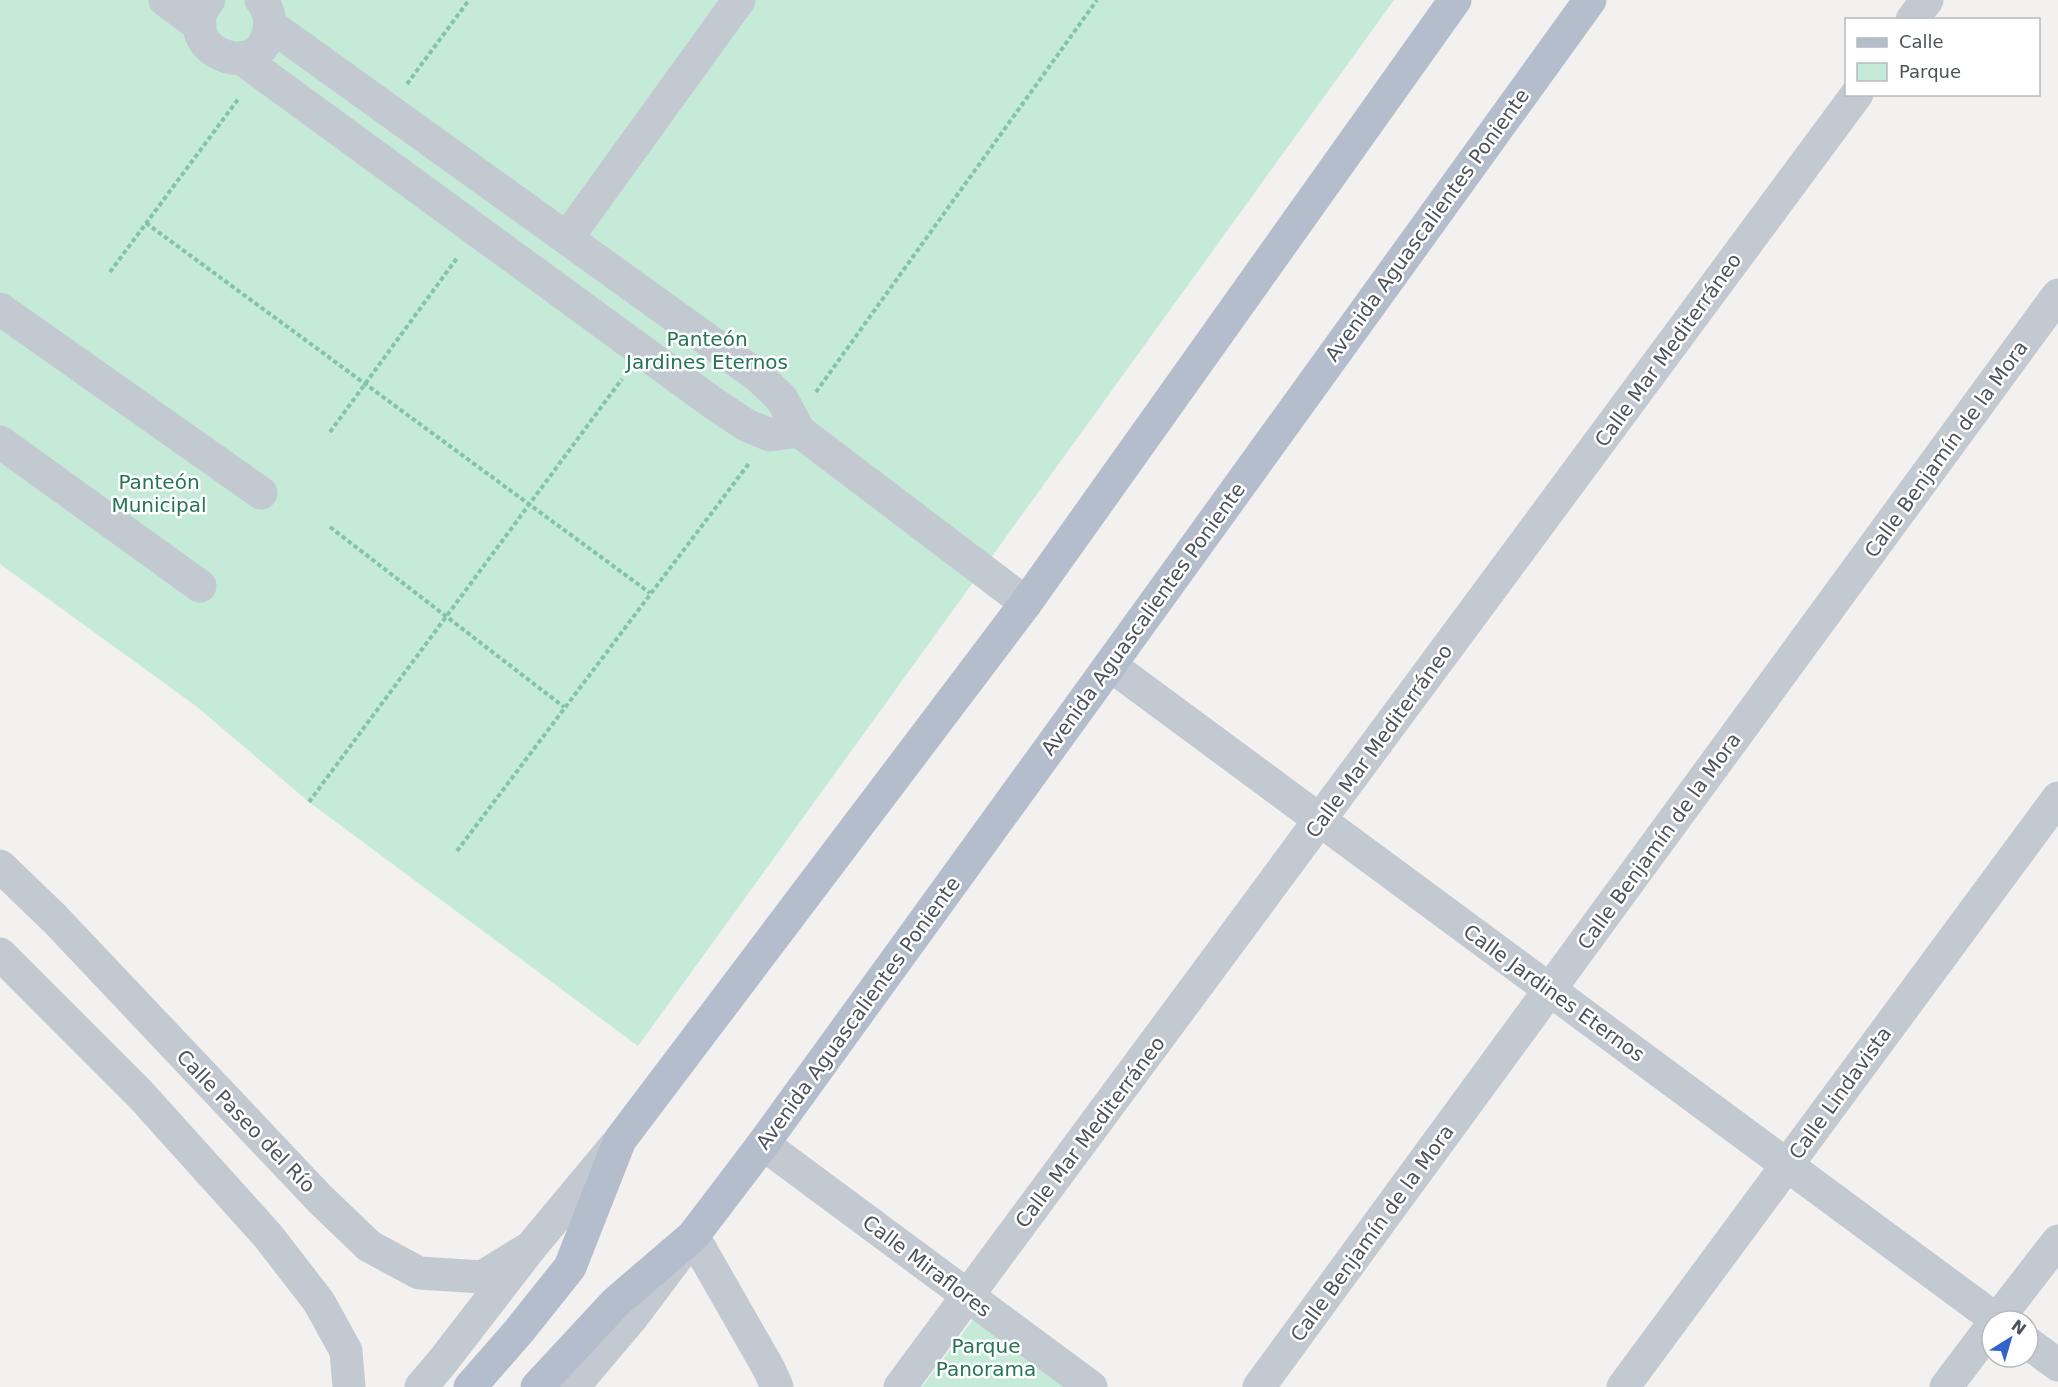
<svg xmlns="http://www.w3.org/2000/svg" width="2058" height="1387" viewBox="0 0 2058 1387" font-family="'DejaVu Sans',sans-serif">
<rect width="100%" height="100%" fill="#f2f1f0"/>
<g fill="#c5ead7">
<path d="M0 0H1394L638 1046 309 802 196 706 0 564Z"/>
<path d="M978 1313 1072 1387H922Z"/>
</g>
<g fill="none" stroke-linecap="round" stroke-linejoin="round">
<g stroke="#81c4aa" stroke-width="4" stroke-dasharray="4.5 3" stroke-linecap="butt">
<path d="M407 84 469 0"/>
<path d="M146 223 650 593"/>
<path d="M110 272 239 98"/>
<path d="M816 392 1097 0"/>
<path d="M330 432 457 258"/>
<path d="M330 527 564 707"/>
<path d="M309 802 622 379"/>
<path d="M457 851 750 462"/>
</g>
<g stroke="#c3c9d0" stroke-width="33">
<path d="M165 0 200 26"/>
<path d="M209 0C170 47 258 87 269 30 271 20 268 8 261 0"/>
<path d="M1912 20 1927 0"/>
<path d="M270 25 758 376 782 399 799 431 1026 603"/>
<path d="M241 58 713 403 746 425 770 435 799 431"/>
<path d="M567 238 739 0"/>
<path d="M0 309 261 493"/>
<path d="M0 442 200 586"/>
<path d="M1110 665 1998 1321"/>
<path d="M0 866 55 919 320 1199 369 1246 419 1273 482 1277 531 1247"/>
<path d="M0 954 140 1094 268 1236 319 1302 346 1351 349 1387"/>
<path d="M763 1144 1091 1387"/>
<path d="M1996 1321 2058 1241"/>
<path d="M2028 1343 2058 1365"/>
<path d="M421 1387 443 1361 531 1247 615 1146"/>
<path d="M573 1387 633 1316 693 1236 769 1369 777 1387"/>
<path d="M900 1387 1857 94"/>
<path d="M1259 1387 2058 295"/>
<path d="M1623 1387 2058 798"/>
<path d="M1946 1387 1992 1326"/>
</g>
<g stroke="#b4bdcb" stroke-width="33">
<path d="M470 1387 519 1331 570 1267 620 1140 1026 603 1455 0"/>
<path d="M537 1387 616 1302 693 1236 763 1144 1110 665 1590 0"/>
</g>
</g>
<g text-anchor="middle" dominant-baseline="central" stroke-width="5" stroke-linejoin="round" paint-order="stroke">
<g font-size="20" fill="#4b525b" stroke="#fff">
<text transform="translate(1427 225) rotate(-54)">Avenida Aguascalientes Poniente</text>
<text transform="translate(1668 350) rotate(-54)">Calle Mar Mediterráneo</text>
<text transform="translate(1946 449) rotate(-54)">Calle Benjamín de la Mora</text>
<text transform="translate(1143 619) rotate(-54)">Avenida Aguascalientes Poniente</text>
<text transform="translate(1379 741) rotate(-54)">Calle Mar Mediterráneo</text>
<text transform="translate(1659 841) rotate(-54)">Calle Benjamín de la Mora</text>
<text transform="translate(1554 993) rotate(36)">Calle Jardines Eternos</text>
<text transform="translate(858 1013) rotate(-54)">Avenida Aguascalientes Poniente</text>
<text transform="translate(1840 1093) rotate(-54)">Calle Lindavista</text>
<text transform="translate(246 1121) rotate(46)">Calle Paseo del Río</text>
<text transform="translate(1090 1132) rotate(-53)">Calle Mar Mediterráneo</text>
<text transform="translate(1372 1233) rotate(-54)">Calle Benjamín de la Mora</text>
<text transform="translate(927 1266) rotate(37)">Calle Miraflores</text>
</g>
<g font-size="20" fill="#247455" stroke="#fff">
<text x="707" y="339">Panteón<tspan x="707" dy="23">Jardines Eternos</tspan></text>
<text x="159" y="482">Panteón<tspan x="159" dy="23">Municipal</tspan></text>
<text x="986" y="1346">Parque<tspan x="986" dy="23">Panorama</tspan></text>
</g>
</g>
<rect x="1845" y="18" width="195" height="78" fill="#ffffff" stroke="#b7babd" stroke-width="1.5"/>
<rect x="1857" y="38" width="30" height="9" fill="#b4bdcb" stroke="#b7babd" stroke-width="1.5"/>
<text x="1899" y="48" font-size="18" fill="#4b525b">Calle</text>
<rect x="1857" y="63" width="30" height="18" fill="#c5ead7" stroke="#b7babd" stroke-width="1.5"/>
<text x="1899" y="78" font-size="18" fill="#4b525b">Parque</text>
<g transform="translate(2010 1339) rotate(37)"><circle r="28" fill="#ffffff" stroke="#b7babd" stroke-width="1.5"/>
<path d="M0-4.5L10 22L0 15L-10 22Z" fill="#3163cc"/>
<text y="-9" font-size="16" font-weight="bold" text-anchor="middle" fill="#4b525b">N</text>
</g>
</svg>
